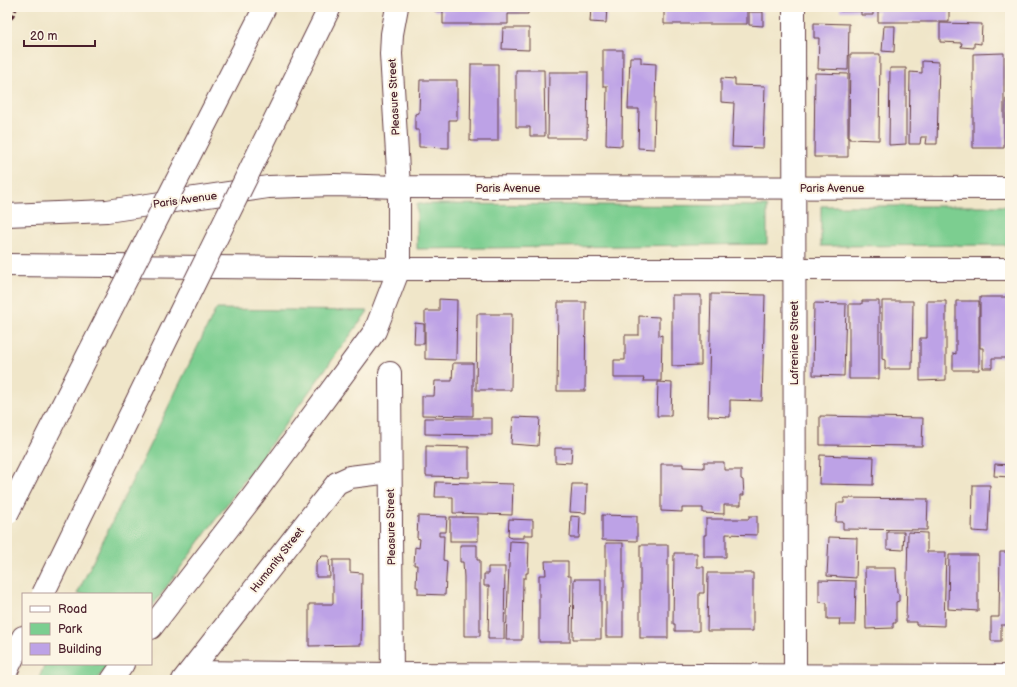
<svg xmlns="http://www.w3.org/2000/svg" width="1017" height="687" viewBox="0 0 1017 687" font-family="'Balsamiq Sans',sans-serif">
<rect width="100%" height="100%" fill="#fcf5e5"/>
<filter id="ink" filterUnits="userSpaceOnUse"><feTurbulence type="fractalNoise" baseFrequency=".025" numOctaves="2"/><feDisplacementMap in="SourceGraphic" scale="8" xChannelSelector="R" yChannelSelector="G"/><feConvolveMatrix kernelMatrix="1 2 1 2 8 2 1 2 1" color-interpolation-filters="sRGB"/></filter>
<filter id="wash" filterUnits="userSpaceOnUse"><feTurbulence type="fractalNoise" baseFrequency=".012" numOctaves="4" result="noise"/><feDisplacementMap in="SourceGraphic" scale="16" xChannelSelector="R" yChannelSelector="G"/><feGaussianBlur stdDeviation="0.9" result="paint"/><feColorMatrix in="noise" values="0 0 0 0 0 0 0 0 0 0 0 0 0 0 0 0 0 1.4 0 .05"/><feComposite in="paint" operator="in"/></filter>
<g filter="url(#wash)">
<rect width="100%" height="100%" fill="#f0e6c9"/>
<g fill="#7bce90" stroke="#62765e">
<path d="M417 204 767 206V244L417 249Z"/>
<path d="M821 206H1010V245L821 246Z"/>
<path d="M216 309 368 311 151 608V594H77Z"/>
<path d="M45 664H109L97 680H38Z"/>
</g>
<g id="blocks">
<g fill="#bda2e6">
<path d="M434 7H528V14H508V24H443V11H434Z"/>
<path d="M591 7H607L606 23 590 22Z"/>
<path d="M664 7H753V10H747V24H664Z"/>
<path d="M840 7H949V22H878V11H873V15H861V11H840Z"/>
<path d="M749 12H763V26L749 25Z"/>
<path d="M814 23 849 24 848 70 818 69 819 38H814Z"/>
<path d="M940 23 982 24 981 44 974 43V48L961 47 962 43 940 42Z"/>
<path d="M884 26H895L894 52 882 51Z"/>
<path d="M503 28H529V50L502 49Z"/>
<path d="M603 50H623L622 146 606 145 607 86H603Z"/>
<path d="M1004 53V148H973V54Z"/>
<path d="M850 54H880L879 140 849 139Z"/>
<path d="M630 57H641V63L656 64 654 149 638 148 639 109H628Z"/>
<path d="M922 61 939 62 937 144H926L927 137H921L920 144H909L910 72 922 73Z"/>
<path d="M471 64H498V141H470Z"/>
<path d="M890 68H906V144L889 145Z"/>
<path d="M516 70H544L545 136H530V127H516Z"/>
<path d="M549 72H588L587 138H548Z"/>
<path d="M815 73 848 74V157H814Z"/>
<path d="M721 78 735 79V85L765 86 763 148 732 147 734 103 721 102Z"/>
<path d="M420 80H457V120H449V148L419 147V130H415V114L419 113Z"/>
<path d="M1008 88H1010V146H1006V99L1008 98Z"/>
<path d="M711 294 765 295 762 401 730 400V417L708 416Z"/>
<path d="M672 295H701V365L672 366Z"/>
<path d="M980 297H1010V358H992V368H983V348H980Z"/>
<path d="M439 299 457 300 456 360 425 359V311H439Z"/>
<path d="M862 301H879V379H849V304H862Z"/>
<path d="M882 301H913L912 369H885V360L882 359Z"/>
<path d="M927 301H946V380L920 381V338H927Z"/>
<path d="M956 301H979V370H953V353L956 354Z"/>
<path d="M558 302H586L585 391H557Z"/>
<path d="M814 303 846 304 844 376 813 375Z"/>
<path d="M477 314H512L511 390H476Z"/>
<path d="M639 316 659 317V336L662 335 661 381H643L644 378H614V360H625V335H639Z"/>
<path d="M415 323 424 324V344H414Z"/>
<path d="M453 363H473V416L422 415V396H434L435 381H452Z"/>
<path d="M658 382 672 383 671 416H657Z"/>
<path d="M820 416 923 418 922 446 820 445Z"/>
<path d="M513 417 540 418 538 446 511 444Z"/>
<path d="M425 418H492V435L425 434Z"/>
<path d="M426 446 469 447V477L426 476Z"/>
<path d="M555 448H572L571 463 555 462Z"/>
<path d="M820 455 874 457 873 485 819 484Z"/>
<path d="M704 462H724V470H741V479L743 480 744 495H741V505H724V514L703 513V508H682V512L661 511V464H683V467L704 468Z"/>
<path d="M995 464 1010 465V477L994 476Z"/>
<path d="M436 482 513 484 512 515 453 513V497H435Z"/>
<path d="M572 484H587L586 513 570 512Z"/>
<path d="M973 485H990L988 532 972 531Z"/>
<path d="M844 498 928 499 927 530 843 529V522H836L837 503H844Z"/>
<path d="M602 515 637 516V541L602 540Z"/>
<path d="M418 516 447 517 446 532H439V536H444L443 560 447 561 445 595 418 594V587H416L417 565H414L415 547 419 548 420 539 417 538Z"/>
<path d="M571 516 580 517 579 538H570Z"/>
<path d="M749 516H757V535L726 534V557H704V535H706V519H749Z"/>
<rect x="450" y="517" width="28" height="24"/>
<path d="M509 519 533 520V535H524V538H511L508 536Z"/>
<path d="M887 532H904L903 550 887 549Z"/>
<path d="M908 532 927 533V552H946L944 626 916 625V622H906Z"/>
<path d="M829 537 857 538 856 578 827 576Z"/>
<path d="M510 541 529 542 528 573H526V578H523L522 640H506Z"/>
<rect x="606" y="543" width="17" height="94"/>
<path d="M460 545H477V560H480V636H464V577L463 562H460Z"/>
<rect x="640" y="545" width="28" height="93"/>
<path d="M1000 552H1010V625H1001V641H991V617H999Z"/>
<path d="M674 553H697V567H704V593H699V631H675V624H673Z"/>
<path d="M949 555H978V611L948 609Z"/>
<path d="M322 556H329L330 577H316V562Z"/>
<path d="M333 560H350V572L362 573 361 645 309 646V604H333Z"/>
<path d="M545 561H568V576H571L570 642H539V575H546Z"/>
<path d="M488 567H505L504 639H488L489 586H484V574H488Z"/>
<path d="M865 568H896L897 593 899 594V601L896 602V623H893V628L866 629Z"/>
<path d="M708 573H753V631H707Z"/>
<path d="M574 579H601V639H573Z"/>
<path d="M819 580 856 581 855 625H839L840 619H827V603L819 602Z"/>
</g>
</g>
</g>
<g filter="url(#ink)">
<use href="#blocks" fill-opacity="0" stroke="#633d43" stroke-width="1"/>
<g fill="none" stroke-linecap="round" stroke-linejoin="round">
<defs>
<g id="minor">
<path d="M397 7 392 34 391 54 399 187"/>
<path d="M794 7 795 680"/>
<path d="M7 215 107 211 268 187 334 185 399 187 1010 188"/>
<path d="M7 265 399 269H1010"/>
<path d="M390 373 392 680"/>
<path d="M190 672 392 674 1010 676"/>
<path d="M183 680 337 483 350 477 390 472"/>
</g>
<g id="highway">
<path d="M151 628 250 500 375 331 399 269V187"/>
<path d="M7 670 23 637"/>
<path d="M112 680 123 664"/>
</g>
</defs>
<use href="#minor" stroke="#633d43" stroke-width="24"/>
<use href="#highway" stroke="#633d43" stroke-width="24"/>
<use href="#minor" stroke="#fff" stroke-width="22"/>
<use href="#highway" stroke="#fff" stroke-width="22"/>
<path stroke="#4a1f2b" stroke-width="3" stroke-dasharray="6 3" stroke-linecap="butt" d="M7 27 17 7"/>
<defs>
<g id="highway-bridge">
<path d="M7 514 265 7"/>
<path d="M43 594 165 343 330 7"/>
</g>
</defs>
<use href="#highway-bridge" stroke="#633d43" stroke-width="24" stroke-linecap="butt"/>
<use href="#highway-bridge" stroke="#fff" stroke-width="22"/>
</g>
</g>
<g text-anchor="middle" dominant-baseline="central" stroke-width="4" stroke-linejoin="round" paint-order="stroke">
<g font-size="11" fill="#4a1f2b" stroke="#fcf5e5">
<text transform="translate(394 97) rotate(-93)">Pleasure Street</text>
<text x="508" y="188">Paris Avenue</text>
<text x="832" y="188">Paris Avenue</text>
<text transform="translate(185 200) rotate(-8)">Paris Avenue</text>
<text transform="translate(794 343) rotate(-90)">Lafreniere Street</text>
<text transform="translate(391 527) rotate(-91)">Pleasure Street</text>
<text transform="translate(277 560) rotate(-52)">Humanity Street</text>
</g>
</g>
<rect width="1017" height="687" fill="none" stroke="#fcf5e5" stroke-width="24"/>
<rect x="22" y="593" width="130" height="72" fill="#fcf5e5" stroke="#b59f9b"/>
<rect x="30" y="606" width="20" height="6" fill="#ffffff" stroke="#b59f9b"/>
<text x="58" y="613" font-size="12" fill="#4a1f2b">Road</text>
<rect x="30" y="623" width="20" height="12" fill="#7bce90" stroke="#b59f9b"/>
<text x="58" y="633" font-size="12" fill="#4a1f2b">Park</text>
<rect x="30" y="643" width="20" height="12" fill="#bda2e6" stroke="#b59f9b"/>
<text x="58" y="653" font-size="12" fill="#4a1f2b">Building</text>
<path d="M24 40v6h71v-6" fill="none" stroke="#4a1f2b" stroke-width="2"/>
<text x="30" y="40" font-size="12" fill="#4a1f2b" stroke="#fcf5e5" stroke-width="3" paint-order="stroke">20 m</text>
</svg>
